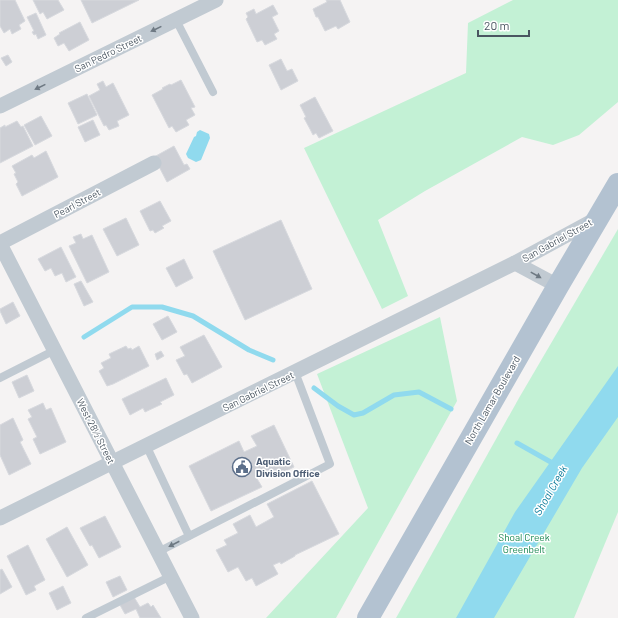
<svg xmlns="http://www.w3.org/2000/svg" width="618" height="618" viewBox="0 0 618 618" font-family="Barlow,sans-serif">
<rect width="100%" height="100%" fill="#f5f3f3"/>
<g fill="#c3f1d5">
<path d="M513 0H618V102L579 135 553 145 522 137 425 191 378 220 408 296 382 309 304 148 466 73 468 23Z"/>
<path d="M618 229V512L574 618H396L519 398Z"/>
<path d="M440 317 457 401 336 618H266L368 508 317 374Z"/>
</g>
<g fill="#90daee">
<path d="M200 130 209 134 210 138 201 160 196 162 188 158 186 154 194 137 196 136 197 132Z"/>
<path d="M618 366V417L582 468 494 618H456L515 512Z"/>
</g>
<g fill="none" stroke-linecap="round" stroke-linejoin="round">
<g stroke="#90daee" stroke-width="5">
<path d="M84 337 132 307H162L193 316 249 350 273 360"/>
<path d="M314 388 338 406 354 415 363 413 394 395 419 392 451 409"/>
<path d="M517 443 556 465"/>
</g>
</g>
<g fill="#cdcfd5" stroke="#d7d9de">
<path d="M0 0H15L25 21 19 25 21 29 12 34 10 29 4 33 0 26Z"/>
<path d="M33 0H58L64 10 47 19 43 12 40 14Z"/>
<path d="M81 0H139L92 23Z"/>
<path d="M326 0H340L350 22 338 29 336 26 325 31 318 17H316L313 9 327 2Z"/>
<path d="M273 5 278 14 272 17 279 31 274 34 277 39 265 45 262 40 257 42 246 19 248 17 246 13 254 9 256 14Z"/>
<path d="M36 13 46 35 38 39 36 34 34 35 32 32 34 31 27 17Z"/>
<path d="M80 22 89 40 69 51 64 43 58 46 54 38 60 34 59 33Z"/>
<path d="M8 55 12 62 6 66 1 58Z"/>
<path d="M281 59 287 71 292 69 298 81 281 90 269 65Z"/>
<path d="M181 80 195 107 191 108 195 115 186 120 189 125 176 132 172 126 169 128 152 95 163 89 162 88 170 84 171 85Z"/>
<path d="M103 81 106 87 113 83 129 115 117 121 119 126 109 130 106 125 104 126 89 96 100 90 97 84Z"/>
<path d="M87 94 97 115 78 124 68 103Z"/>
<path d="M315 97 333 131 319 138 316 133 313 135 310 129 304 118 306 117 300 105Z"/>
<path d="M41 116 52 136 35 145 24 125Z"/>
<path d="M93 120 100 135 85 142 78 127Z"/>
<path d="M17 121 21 127 23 126 33 146 0 163V128L5 125V127Z"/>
<path d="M174 146 184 165 187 164 190 169 167 182 154 157Z"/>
<path d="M46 151 58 177 22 196 16 184 18 182 14 174 16 173 12 166 32 155 34 158Z"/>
<path d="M160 201 171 221 162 226 164 228 155 233 153 230 150 231 140 211Z"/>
<path d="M126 218 139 245 117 256 103 229Z"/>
<path d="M281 220 312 289 245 320 213 251Z"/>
<path d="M81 234 83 239 92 235 109 272 87 283 69 246 76 243 73 237Z"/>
<path d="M61 247 76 277 66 282 62 273 55 276 51 268 45 271 38 259Z"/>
<path d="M184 259 193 278 176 287 166 268Z"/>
<path d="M81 281 93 302 84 306 74 284Z"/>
<path d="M13 302 20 316 6 324 0 311V309Z"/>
<path d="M168 316 177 332 162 340 153 324Z"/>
<path d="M204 335 222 367 192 383 187 374 184 375 176 360 185 356 180 347Z"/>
<path d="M126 346 128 349 131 348 132 350 139 346 149 366 113 384 107 386 99 371 104 368 101 363 111 358 109 354Z"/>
<path d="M161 351 164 356 157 360 155 354Z"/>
<path d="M27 375 34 391 19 398 12 382Z"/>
<path d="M166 378 174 395 160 402 162 404 145 412 143 408 130 415 122 399Z"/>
<path d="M43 403 46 410 51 408 66 442 40 454 33 439 37 437 28 419 32 417 28 410Z"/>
<path d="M13 418 23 440 20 442 31 464 9 475 0 455V425Z"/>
<path d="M274 425 294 467 272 478 268 471 256 477 262 487 211 511 189 466 239 441 244 452 257 446 251 436Z"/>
<path d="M312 481 339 534 295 555V556L281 564 280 562 273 565 278 574 256 586 252 578 246 581 238 567 228 572 216 550 227 545 224 540 238 533 233 524 250 515 256 527 274 517 267 504Z"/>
<path d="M105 516 121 547 99 558 92 545 90 546 80 528Z"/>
<path d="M67 527 88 565 67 577 46 539Z"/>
<path d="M28 545 45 580 34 586 36 590 26 595 7 556Z"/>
<path d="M2 569 12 587 0 594V570Z"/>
<path d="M120 576 127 590 113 597 106 582Z"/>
<path d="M63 586 71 603 57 610 49 593Z"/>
<path d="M134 597 140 607 148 603 151 607 153 605 161 618H140L136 609 125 614 120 605Z"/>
</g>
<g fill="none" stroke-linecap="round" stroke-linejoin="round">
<g stroke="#c1cad2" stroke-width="8">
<path d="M176 20 213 92"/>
<path d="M0 378 55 350"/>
<path d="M146 445 189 536"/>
<path d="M158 552 330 464 295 372"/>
<path d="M86 618 171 576"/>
</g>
<g stroke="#c1cad2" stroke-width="15">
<path d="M0 106 216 0"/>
<path d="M0 243 154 163"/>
<path d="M0 244 192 618"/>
<path d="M515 263 558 286"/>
<path d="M0 518 515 263 598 218"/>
</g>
<path stroke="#b3c2d1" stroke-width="22" d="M368 618 558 286 618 184"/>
</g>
<defs><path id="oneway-solid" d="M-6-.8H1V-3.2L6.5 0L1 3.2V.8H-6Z"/></defs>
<g fill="#6e7983">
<use href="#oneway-solid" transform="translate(156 29) rotate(154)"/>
<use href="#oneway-solid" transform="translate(40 87) rotate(154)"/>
<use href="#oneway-solid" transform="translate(536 275) rotate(29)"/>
<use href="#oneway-solid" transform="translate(174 544) rotate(153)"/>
</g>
<defs>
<symbol id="civic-ring" viewBox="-11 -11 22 22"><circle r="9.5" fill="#fff" stroke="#5c6f8a" stroke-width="1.5"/><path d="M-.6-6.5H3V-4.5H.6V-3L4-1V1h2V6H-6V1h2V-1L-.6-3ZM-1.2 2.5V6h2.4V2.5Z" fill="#5c6f8a"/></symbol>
</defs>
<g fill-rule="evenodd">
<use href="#civic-ring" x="231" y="456" width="22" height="22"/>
</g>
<g text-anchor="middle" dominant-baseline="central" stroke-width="3" stroke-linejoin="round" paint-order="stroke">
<g font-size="10" fill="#4a5661" stroke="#fff">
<text transform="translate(108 53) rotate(-26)">San Pedro Street</text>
<text transform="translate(77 203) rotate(-28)">Pearl Street</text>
<text transform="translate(557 240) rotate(-29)">San Gabriel Street</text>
<text transform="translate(258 391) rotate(-26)">San Gabriel Street</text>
<text transform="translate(492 400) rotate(-60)">North Lamar Boulevard</text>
<text transform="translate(96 431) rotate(63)">West 28½ Street</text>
</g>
<g font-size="10" font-weight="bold" fill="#4e5e75" stroke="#fff" text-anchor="start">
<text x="256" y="461">Aquatic<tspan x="256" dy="12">Division Office</tspan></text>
</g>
<g font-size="10" fill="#17864f" stroke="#fff">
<text x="524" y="537">Shoal Creek<tspan x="524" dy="12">Greenbelt</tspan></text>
</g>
<g font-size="11" font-style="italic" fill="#0c7c9b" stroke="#fff">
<text transform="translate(550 490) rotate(-60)">Shoal Creek</text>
</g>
</g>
<path d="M478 30v6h51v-6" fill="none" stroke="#4a5661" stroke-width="2"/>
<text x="484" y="30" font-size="12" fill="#4a5661" stroke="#ffffff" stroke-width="3" paint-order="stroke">20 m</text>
</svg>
